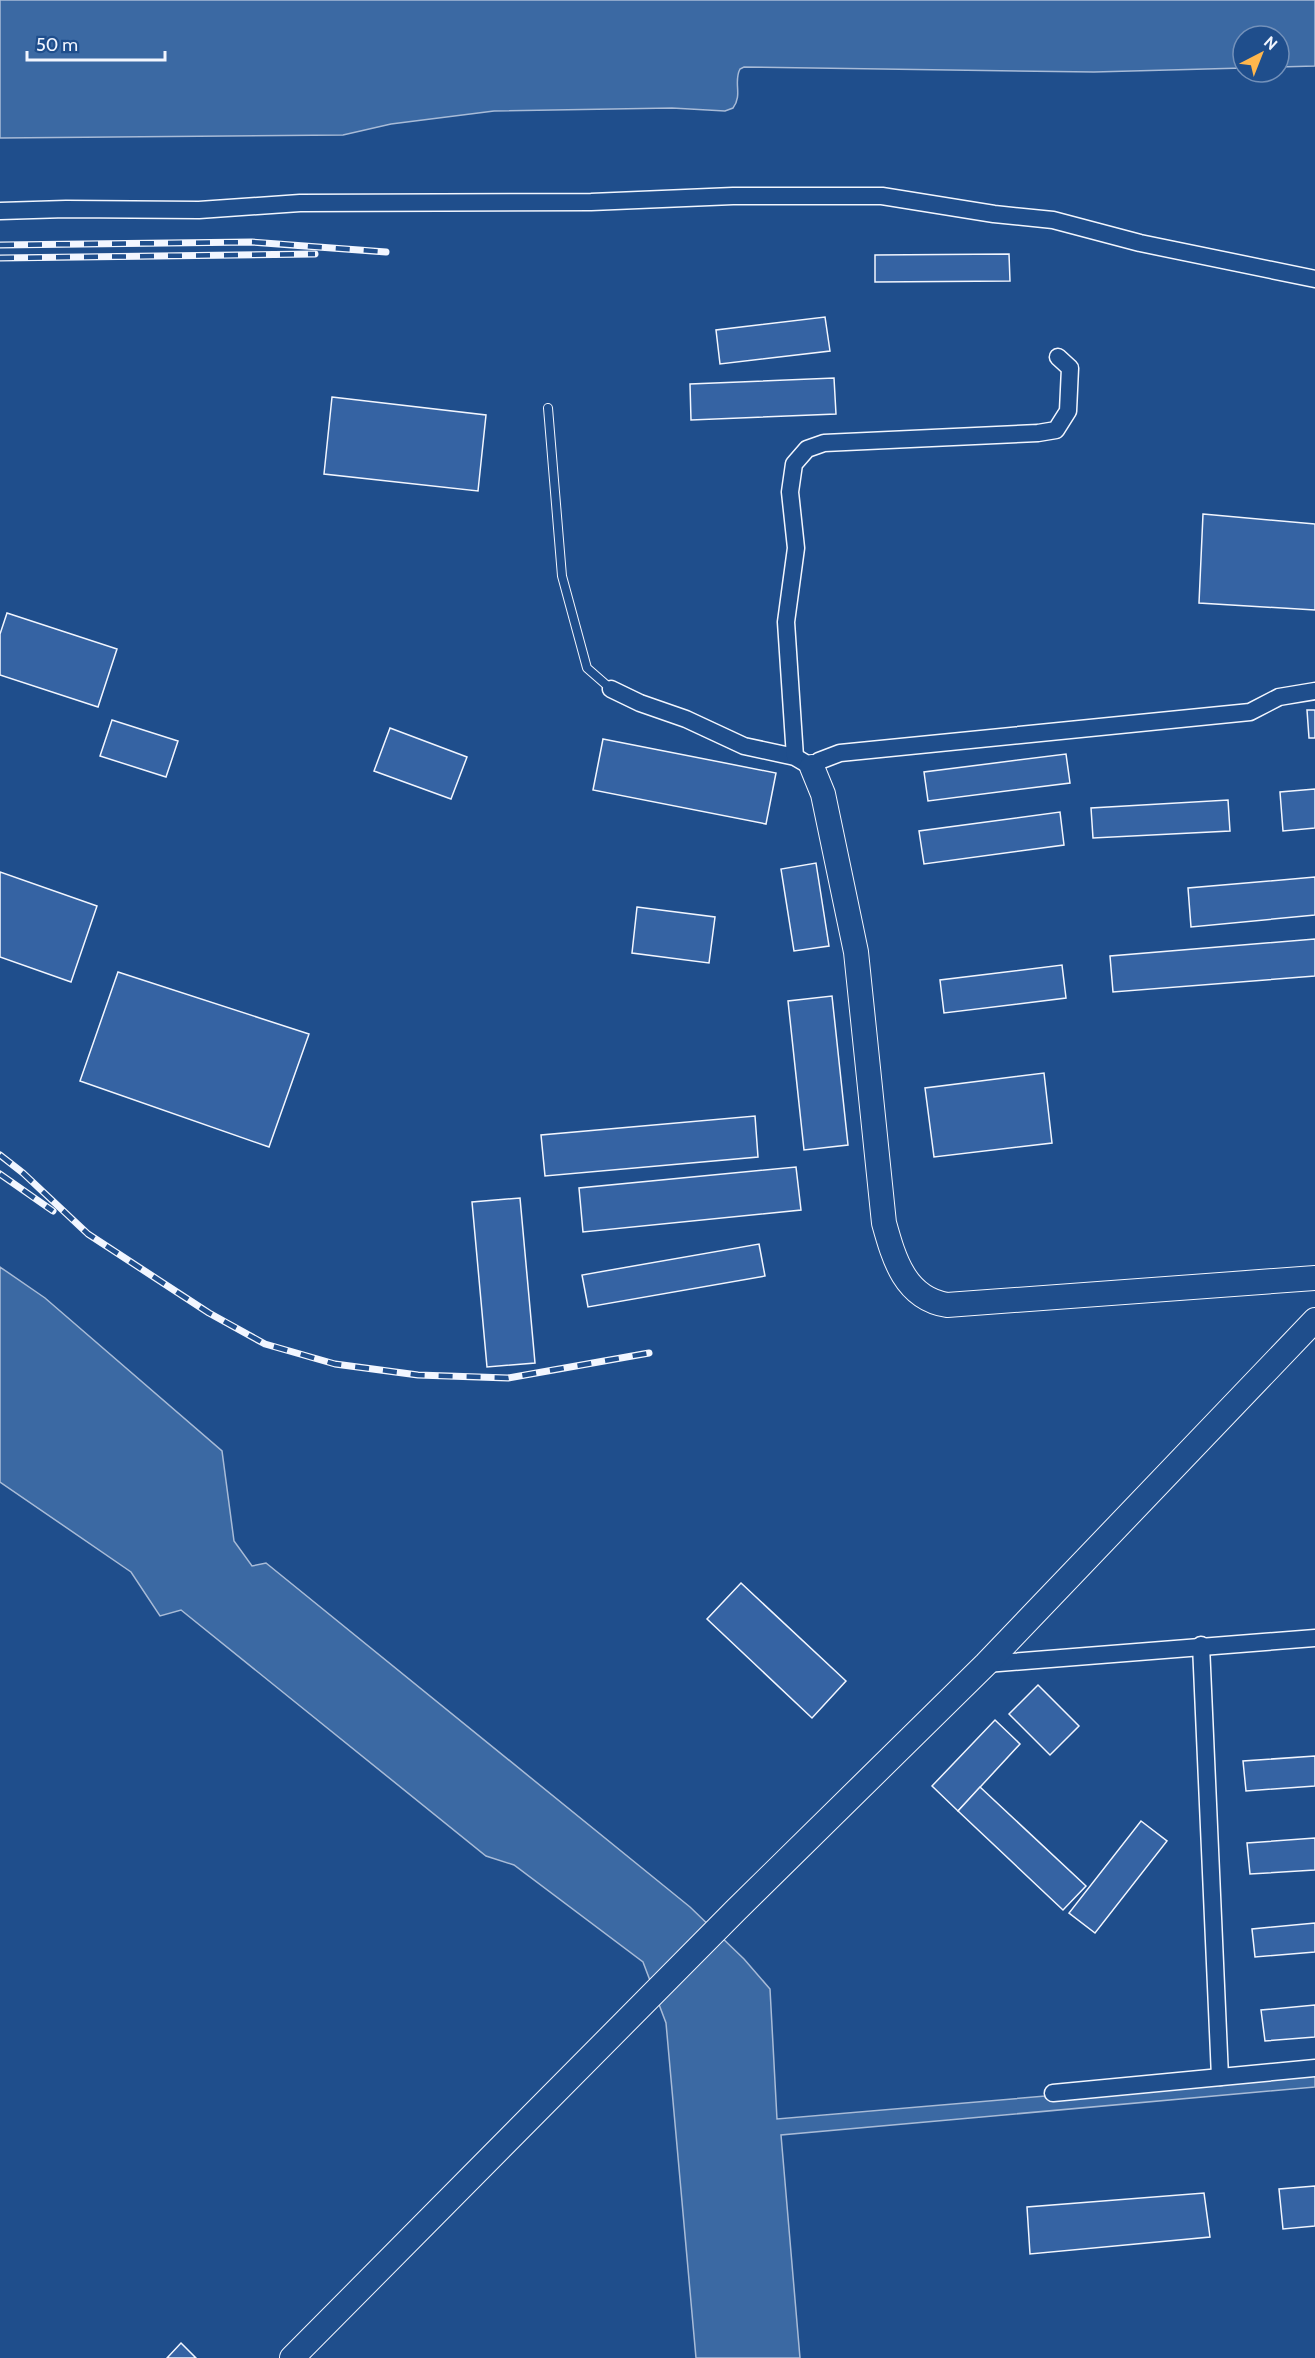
<svg xmlns="http://www.w3.org/2000/svg" width="1315" height="2358" viewBox="0 0 1315 2358" font-family="Cabin,sans-serif">
<rect width="100%" height="100%" fill="#1f4e8c"/>
<g fill="#3b69a3" stroke="#a8bbd7" stroke-width="1.5">
<path d="M0 0H1315V66L1279 67V36H1243V68L1094 72 744 67 740 69C733 82 743 95 733 108L725 111 672 108 494 111 391 124 343 135 0 138Z"/>
<path d="M0 1267 45 1298 222 1451 234 1541 252 1566 266 1563 690 1907 744 1959 770 1989 777 2119 1315 2073V2087L781 2135 800 2358H696L666 2023 643 1962 514 1865 486 1856 181 1610 160 1616 131 1572 0 1482Z"/>
</g>
<g fill="#3563a3" stroke="#f2f6ff" stroke-width="1.5">
<path d="M1009 254 1010 281 875 282V255Z"/>
<path d="M825 317 830 351 720 364 716 330Z"/>
<path d="M834 378 836 414 691 420 690 384Z"/>
<path d="M332 397 486 415 478 491 324 474Z"/>
<path d="M1203 514 1315 524V610L1199 603Z"/>
<path d="M7 613 117 649 98 707 0 675V634Z"/>
<path d="M1307 710H1315V738H1309Z"/>
<path d="M112 720 178 741 166 777 100 756Z"/>
<path d="M390 728 467 757 451 799 374 771Z"/>
<path d="M603 739 776 773 766 824 593 790Z"/>
<path d="M1066 754 1070 783 928 801 924 772Z"/>
<path d="M1315 789V828L1283 831 1280 792Z"/>
<path d="M1228 800 1230 831 1093 838 1091 808Z"/>
<path d="M1060 812 1064 845 924 864 919 831Z"/>
<path d="M816 863 829 946 794 951 781 869Z"/>
<path d="M0 872 97 906 71 982 0 957Z"/>
<path d="M1315 877V915L1191 927 1188 888Z"/>
<path d="M637 907 715 917 709 963 632 953Z"/>
<path d="M1315 939V976L1113 992 1110 956Z"/>
<path d="M1062 965 1066 998 944 1013 940 980Z"/>
<path d="M118 972 309 1034 269 1147 80 1081Z"/>
<path d="M832 996 848 1145 804 1150 788 1001Z"/>
<path d="M1044 1073 1052 1143 934 1157 925 1088Z"/>
<path d="M755 1116 758 1157 545 1176 541 1135Z"/>
<path d="M796 1167 801 1210 583 1232 579 1188Z"/>
<path d="M520 1198 535 1363 487 1367 472 1202Z"/>
<path d="M759 1244 765 1276 588 1307 582 1275Z"/>
<path d="M741 1583 846 1681 812 1718 707 1619Z"/>
<path d="M1038 1685 1079 1726 1050 1755 1009 1714Z"/>
<path d="M995 1720 1020 1744 958 1811 932 1786Z"/>
<path d="M1315 1756V1786L1246 1791 1243 1761Z"/>
<path d="M980 1787 1086 1886 1063 1910 958 1811Z"/>
<path d="M1141 1821 1167 1841 1095 1933 1069 1913Z"/>
<path d="M1315 1838V1870L1250 1874 1247 1843Z"/>
<path d="M1315 1923V1952L1255 1957 1252 1929Z"/>
<path d="M1315 2005V2037L1265 2041 1261 2010Z"/>
<path d="M1315 2186V2226L1283 2229 1279 2189Z"/>
<path d="M1204 2193 1210 2237 1030 2254 1027 2207Z"/>
<path d="M181 2343 196 2358H167Z"/>
</g>
<g fill="none" stroke-linecap="round" stroke-linejoin="round">
<defs>
<path id="lane" d="M548 408 562 576 587 668 611 689"/>
<g id="street">
<path d="M0 211 66 209 199 210 300 203 591 202 733 196H882L994 214 1053 220 1140 243 1315 279"/>
<path d="M611 689 640 703 686 719 744 746 795 757 812 767 819 761 840 753 1250 712 1279 697 1315 691"/>
<path d="M795 757 786 622 796 548 790 492 794 464 807 449 824 443 1038 433 1056 430 1068 411 1070 368 1058 357"/>
<path d="M1201 1645 1220 2077"/>
<path d="M986 1664 1315 1638"/>
<path d="M1053 2093 1315 2068"/>
</g>
<g id="secondary">
<path d="M812 767 823 794 856 952 884 1223C894 1259 905 1298 947 1305L1315 1278"/>
<path d="M292 2358 736 1910 986 1664 1315 1320"/>
</g>
</defs>
<use href="#lane" stroke="#f2f6ff" stroke-width="10"/>
<use href="#street" stroke="#f2f6ff" stroke-width="19"/>
<use href="#secondary" stroke="#f2f6ff" stroke-width="26"/>
<use href="#lane" stroke="#1f4e8c" stroke-width="8"/>
<use href="#street" stroke="#1f4e8c" stroke-width="16"/>
<use href="#secondary" stroke="#1f4e8c" stroke-width="24"/>
<defs>
<g id="rail">
<path d="M0 245 252 242 386 252"/>
<path d="M0 258 315 254"/>
<path d="M0 1155 23 1173 88 1234 209 1313 265 1344 335 1364 418 1375 508 1378 649 1353"/>
<path d="M0 1174 53 1211"/>
</g>
</defs>
<use href="#rail" stroke="#f2f6ff" stroke-width="7"/>
<use href="#rail" stroke="#1f4e8c" stroke-width="4.5" stroke-dasharray="14" stroke-linecap="butt"/>
</g>
<g transform="translate(1261 54) rotate(42)"><circle r="28" fill="#1f4e8c" stroke="#7391ba" stroke-width="1.5"/>
<path d="M0-4.5L10 22L0 15L-10 22Z" fill="#ffb74d"/>
<text y="-9" font-size="16" font-weight="bold" text-anchor="middle" fill="#f2f6ff">N</text>
</g>
<path d="M27 51v9h138v-9" fill="none" stroke="#f2f6ff" stroke-width="3"/>
<text x="36" y="51" font-size="18" fill="#f2f6ff" stroke="#1f4e8c" stroke-width="4.5" paint-order="stroke">50 m</text>
</svg>
